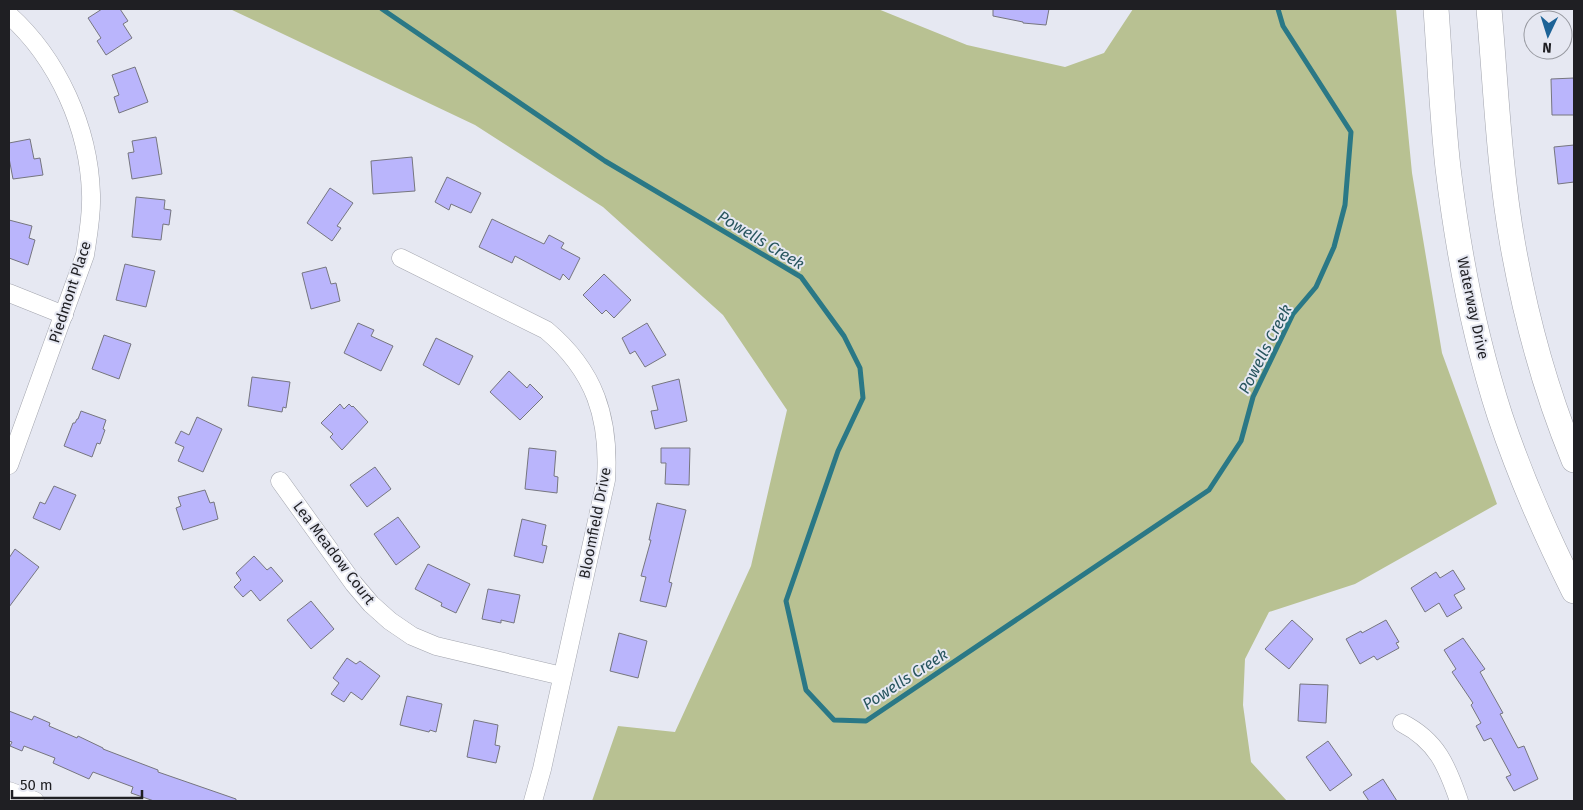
<svg xmlns="http://www.w3.org/2000/svg" width="1583" height="810" viewBox="0 0 1583 810" font-family="'Fira Sans',sans-serif">
<rect width="100%" height="100%" fill="#e6e8f2"/>
<path fill="#b8c192" d="M230 9H878L967 45 1065 67 1104 53 1133 9H1396L1412 173 1442 353 1497 504 1355 584 1269 612 1245 659 1243 705 1251 762 1287 801H592L618 726 675 732 751 566 787 410 723 315 603 207 475 125Z"/>
<g fill="none" stroke-linecap="round" stroke-linejoin="round">
<path stroke="#2a7886" stroke-width="5" d="M382 9 605 161 801 277 844 336 860 368 863 398 838 451 786 601 806 690 834 720 866 721 1209 490 1241 441 1253 397 1293 314 1316 287 1334 247 1345 205 1351 132 1283 26 1278 9"/>
</g>
<g fill="#bab5fc" stroke="#76767f">
<path d="M102 9H120L128 21 123 24 132 38 106 55 97 41 101 38 88 18Z"/>
<path d="M993 9H1049L1046 25 1023 23V22L993 16Z"/>
<path d="M135 67 148 102 119 113 114 97 119 95 112 75Z"/>
<path d="M1574 78V115H1552L1551 79Z"/>
<path d="M156 137 162 174 132 179 128 153 134 152 132 141Z"/>
<path d="M30 139 34 159 40 158 43 175 13 179 9 158V143Z"/>
<path d="M1574 145V182L1558 184 1554 147Z"/>
<path d="M412 157 415 191 373 194 371 161Z"/>
<path d="M447 177 481 193 471 213 451 204 449 210 435 202Z"/>
<path d="M330 188 353 203 337 226 341 228 332 241 307 223Z"/>
<path d="M136 197 165 200 164 209 171 210 169 225 163 224 161 240 132 237Z"/>
<path d="M492 219 544 244 549 235 564 243 561 248 580 258 569 280 563 274 560 280 515 256 512 263 479 247Z"/>
<path d="M9 220 32 226 29 238 35 240 28 265 9 258Z"/>
<path d="M125 264 155 271 146 307 116 300Z"/>
<path d="M326 267 331 284 336 283 340 301 311 309 302 273Z"/>
<path d="M604 274 631 300 614 318 606 310 602 314 583 295Z"/>
<path d="M358 323 374 330 371 336 393 346 381 371 344 353Z"/>
<path d="M647 323 666 355 645 367 635 351 630 354 622 338Z"/>
<path d="M104 335 131 344 119 379 92 369Z"/>
<path d="M436 338 473 356 459 385 423 365Z"/>
<path d="M509 371 527 388 530 384 543 397 520 420 490 392Z"/>
<path d="M252 377 290 382 286 408 283 407 282 412 248 406Z"/>
<path d="M679 379 687 421 655 429 651 411 658 410 652 386Z"/>
<path d="M340 404 344 409 349 404 352 407 353 406 368 422 342 450 330 437 333 434 321 423Z"/>
<path d="M81 411 106 420 103 429 105 430 100 444 97 443 92 457 64 446 73 423H75L77 419H78Z"/>
<path d="M197 417 222 429 203 472 178 461 184 447 175 443 181 431 189 435Z"/>
<path d="M529 448 556 451 554 476 558 477 557 493 525 489Z"/>
<path d="M661 448H690L689 485 665 484 666 463H661Z"/>
<path d="M375 467 391 489 367 507 350 485Z"/>
<path d="M54 486 76 495 60 530 33 518 40 502 45 504Z"/>
<path d="M205 490 210 503 214 502 218 519 183 530 176 508 181 506 178 497Z"/>
<path d="M657 503 686 510 669 582 672 583 666 607 640 601 646 577 641 576 651 540H649Z"/>
<path d="M398 517 420 547 396 565 374 534Z"/>
<path d="M522 519 546 525 542 545 547 546 543 563 514 556Z"/>
<path d="M15 549 39 567 9 607V558Z"/>
<path d="M254 556 267 570 271 567 283 581 260 601 251 590 243 597 234 587 241 580 236 573Z"/>
<path d="M428 564 470 584 456 613 441 606 442 603 415 589Z"/>
<path d="M1453 570 1465 589 1454 595 1462 608 1447 617 1439 603 1425 612 1411 588 1436 572 1440 578Z"/>
<path d="M488 589 520 595 514 623 501 620V623L482 619Z"/>
<path d="M311 601 334 629 311 649 287 620Z"/>
<path d="M1292 620 1313 639 1289 669 1265 649Z"/>
<path d="M1386 620 1399 642 1396 643 1399 648 1377 660 1374 656 1360 664 1346 639 1361 631 1362 633Z"/>
<path d="M619 633 647 641 638 678 610 671Z"/>
<path d="M1463 638 1485 669 1480 672 1503 713 1500 714 1518 748 1524 746 1538 779 1514 791 1506 777 1511 775 1491 738 1484 741 1476 726 1481 723 1471 705 1473 703 1452 672 1456 669 1444 650Z"/>
<path d="M347 658 356 664 360 661 380 676 362 700 351 692 344 702 331 694 339 683 333 678Z"/>
<path d="M1300 684 1328 685 1326 723 1298 721Z"/>
<path d="M407 696 442 704 436 732 430 730 429 732 400 725Z"/>
<path d="M9 711 32 720 34 716 50 723 49 726 77 738 78 736 103 748V749L158 770V772L236 799V801H154L131 793 133 787 93 772 89 779 53 763 55 758 24 746 22 751 10 746 12 742 9 741Z"/>
<path d="M474 720 498 725 495 745 500 746 496 763 467 757Z"/>
<path d="M1328 741 1352 775 1330 791 1306 757Z"/>
<path d="M1383 779 1397 801H1369L1363 792Z"/>
</g>
<g fill="none" stroke-linecap="round" stroke-linejoin="round">
<defs>
<g id="minor">
<path d="M9 15C58 59 89 128 91 194 92 215 88 235 85 255L9 465"/>
<path d="M401 258 546 330C595 371 610 418 606 480L542 769 533 801"/>
<path d="M9 293 64 315"/>
<path d="M280 481 354 584 371 604 390 621 412 636 436 646 562 676"/>
<path d="M1402 723C1437 741 1447 766 1459 801"/>
<path d="M9 791 35 801"/>
</g>
<g id="secondary">
<path d="M1436 9C1440 62 1442 115 1448 168 1458 251 1474 336 1500 416 1520 476 1546 535 1574 591"/>
<path d="M1489 9C1496 88 1499 168 1513 246 1526 319 1546 392 1574 460"/>
</g>
</defs>
<use href="#minor" stroke="#a3a5ae" stroke-width="19"/>
<use href="#secondary" stroke="#a3a5ae" stroke-width="26"/>
<use href="#minor" stroke="#fff" stroke-width="18"/>
<use href="#secondary" stroke="#fff" stroke-width="25"/>
</g>
<g text-anchor="middle" dominant-baseline="central" stroke-width="4" stroke-linejoin="round" paint-order="stroke">
<g font-size="15" fill="#1f1f23" stroke="#e6e8f2">
<text transform="translate(70 292) rotate(-72)">Piedmont Place</text>
<text transform="translate(1473 308) rotate(78)">Waterway Drive</text>
<text transform="translate(595 523) rotate(-79)">Bloomfield Drive</text>
<text transform="translate(334 553) rotate(53)">Lea Meadow Court</text>
</g>
<g font-size="16" font-style="italic" fill="#29565f" stroke="#e6e8f2">
<text transform="translate(761 240) rotate(31)">Powells Creek</text>
<text transform="translate(1265 349) rotate(-63)">Powells Creek</text>
<text transform="translate(905 679) rotate(-33)">Powells Creek</text>
</g>
</g>
<rect width="1583" height="810" fill="none" stroke="#1f1f23" stroke-width="20"/>
<g transform="translate(1548 35) rotate(184)"><circle r="24" fill="#e6e8f2" stroke="#96989f"/>
<path d="M0-4L9 19L0 12L-9 19Z" fill="#1d6397"/>
<text y="-8" font-size="14" font-weight="bold" text-anchor="middle" fill="#1f1f23">N</text>
</g>
<path d="M12 790v8h130v-8" fill="none" stroke="#1f1f23" stroke-width="2.5"/>
<text x="20" y="790" font-size="15" fill="#1f1f23" stroke="#e6e8f2" stroke-width="4" paint-order="stroke">50 m</text>
</svg>
